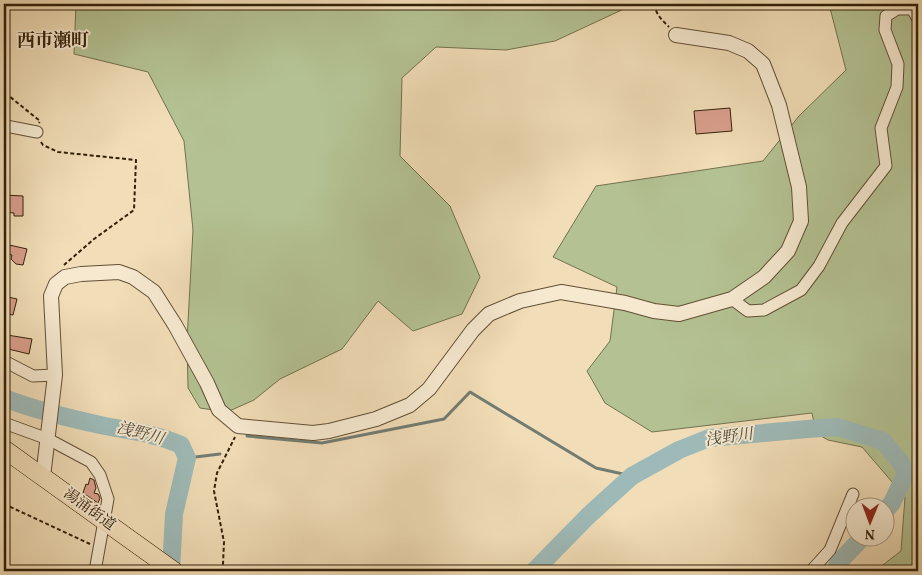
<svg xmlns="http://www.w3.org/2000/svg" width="922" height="575" viewBox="0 0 922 575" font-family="Vollkorn,'Noto Serif JP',serif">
<rect width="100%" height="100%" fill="#f1ddb7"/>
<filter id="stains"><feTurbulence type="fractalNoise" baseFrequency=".004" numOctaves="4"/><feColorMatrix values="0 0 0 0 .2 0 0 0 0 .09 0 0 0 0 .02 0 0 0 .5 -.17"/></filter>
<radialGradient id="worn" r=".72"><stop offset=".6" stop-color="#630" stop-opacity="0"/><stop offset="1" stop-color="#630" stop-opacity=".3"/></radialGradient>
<g fill="#b4c293" stroke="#73714e">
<path d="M76 4H630L626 8 555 41 506 50 436 47 402 78 400 156 450 206 480 277 462 314 413 331 378 301 342 349 280 379 254 400 227 412 200 408 188 388 187 341 193 230 184 141 148 72 74 54Z"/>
<path d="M829 4H918V571H875L901 551 905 497 862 447 828 440 816 433 812 413 652 432 605 403 587 371 610 341 617 287 553 257 596 186 763 161 799 116 846 70Z"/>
</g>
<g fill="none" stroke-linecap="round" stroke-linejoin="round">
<g stroke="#737c72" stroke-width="3">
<path d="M247 436 322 443 444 419 470 392 596 468 632 476"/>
<path d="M187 458 220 454"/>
</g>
<g stroke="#9ebab8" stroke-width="18">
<path d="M4 398C35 410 72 419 105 426 131 431 157 434 181 445L187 458 174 514 171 571"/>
<path d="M534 571 588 516 632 476 679 450 709 438 807 429 838 427 883 441 901 463 906 473 892 503 884 512"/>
<path d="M836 571 838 563 862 538"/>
</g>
</g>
<g fill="#d99f8c" stroke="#322008">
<path d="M730 108 732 131 696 134 694 111Z"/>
<path d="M4 195 23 196V216H14V213L4 212Z"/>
<path d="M5 244 27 249 23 265 16 264 11 259 12 255 4 254Z"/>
<path d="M4 296 17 299 13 315 4 313Z"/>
<path d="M7 335 32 339 29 354 4 348Z"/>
<path d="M90 478 94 480 96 488 94 493 98 494 100 498 98 503 83 493 86 484 88 485Z"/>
</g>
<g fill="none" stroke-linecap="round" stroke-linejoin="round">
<defs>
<g id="minor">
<path d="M4 127 6 126 37 132"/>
<path d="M732 299 748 311 764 310 801 290 819 266 842 223 886 166 881 128 897 87 898 64 885 30 886 16 897 9H912L918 19"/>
<path d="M4 361 33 376 55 375"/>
<path d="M4 423 48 439 91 462 100 475 108 499 95 571"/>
<path d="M811 571 830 550 853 494"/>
</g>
<path id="tertiary" d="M43 477 55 375 51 296 56 284 65 277 81 274 119 272 133 277 154 292 175 325 207 383 219 410 238 426 313 433 329 431 376 419 410 405 429 389 473 330 489 314 520 301 561 292 625 303 654 311 679 314 732 299 764 277 788 251 801 221 799 187 779 105 763 64 748 51 729 43 676 35"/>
<path id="primary" d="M4 449 174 571"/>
</defs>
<use href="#minor" stroke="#624f34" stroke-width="13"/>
<use href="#tertiary" stroke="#624f34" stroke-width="16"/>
<use href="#primary" stroke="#322008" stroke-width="19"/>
<g stroke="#322008" stroke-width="2" stroke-dasharray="4 2.5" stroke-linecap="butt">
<path d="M655 4C655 14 662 20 669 27"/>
<path d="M4 10 14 6 16 4"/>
<path d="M4 79 9 96 40 121 39 123"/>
<path d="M41 142 43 145 58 152 136 160 134 210 94 239 64 265"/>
<path d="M4 504 90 544"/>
<path d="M225 571 223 564 224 542 214 491 217 473 235 437"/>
</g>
<use href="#minor" stroke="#f6e9d0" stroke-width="11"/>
<use href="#tertiary" stroke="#f6e9d0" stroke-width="14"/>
<use href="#primary" stroke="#f1ddb7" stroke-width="18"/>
</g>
<g text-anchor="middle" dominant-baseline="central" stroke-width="4" stroke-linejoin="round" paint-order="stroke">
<g font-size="15" fill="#322008" stroke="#f6e9d0">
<text transform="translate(89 510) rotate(36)">湯涌街道</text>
</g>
<g font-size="16" font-style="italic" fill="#524e3d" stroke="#f6e9d0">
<text transform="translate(140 434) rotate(15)">浅野川</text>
<text transform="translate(729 438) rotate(-8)">浅野川</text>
</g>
<g font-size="18" font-weight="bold" fill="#322008" stroke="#f6e9d0">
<text x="53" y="41">西市瀬町</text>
</g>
</g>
<rect width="922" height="575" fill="none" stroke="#f1ddb7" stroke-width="20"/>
<rect x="5" y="5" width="912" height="565" fill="none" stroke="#322008" stroke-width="2.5"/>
<rect x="10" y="10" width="902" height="555" fill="none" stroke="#322008"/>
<g transform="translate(870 522) rotate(181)"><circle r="24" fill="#f6e9d0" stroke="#a89980"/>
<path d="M0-4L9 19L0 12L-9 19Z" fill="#8f2418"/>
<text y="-8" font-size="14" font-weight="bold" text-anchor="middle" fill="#322008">N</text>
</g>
<rect width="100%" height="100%" filter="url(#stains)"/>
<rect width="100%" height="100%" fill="url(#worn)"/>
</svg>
